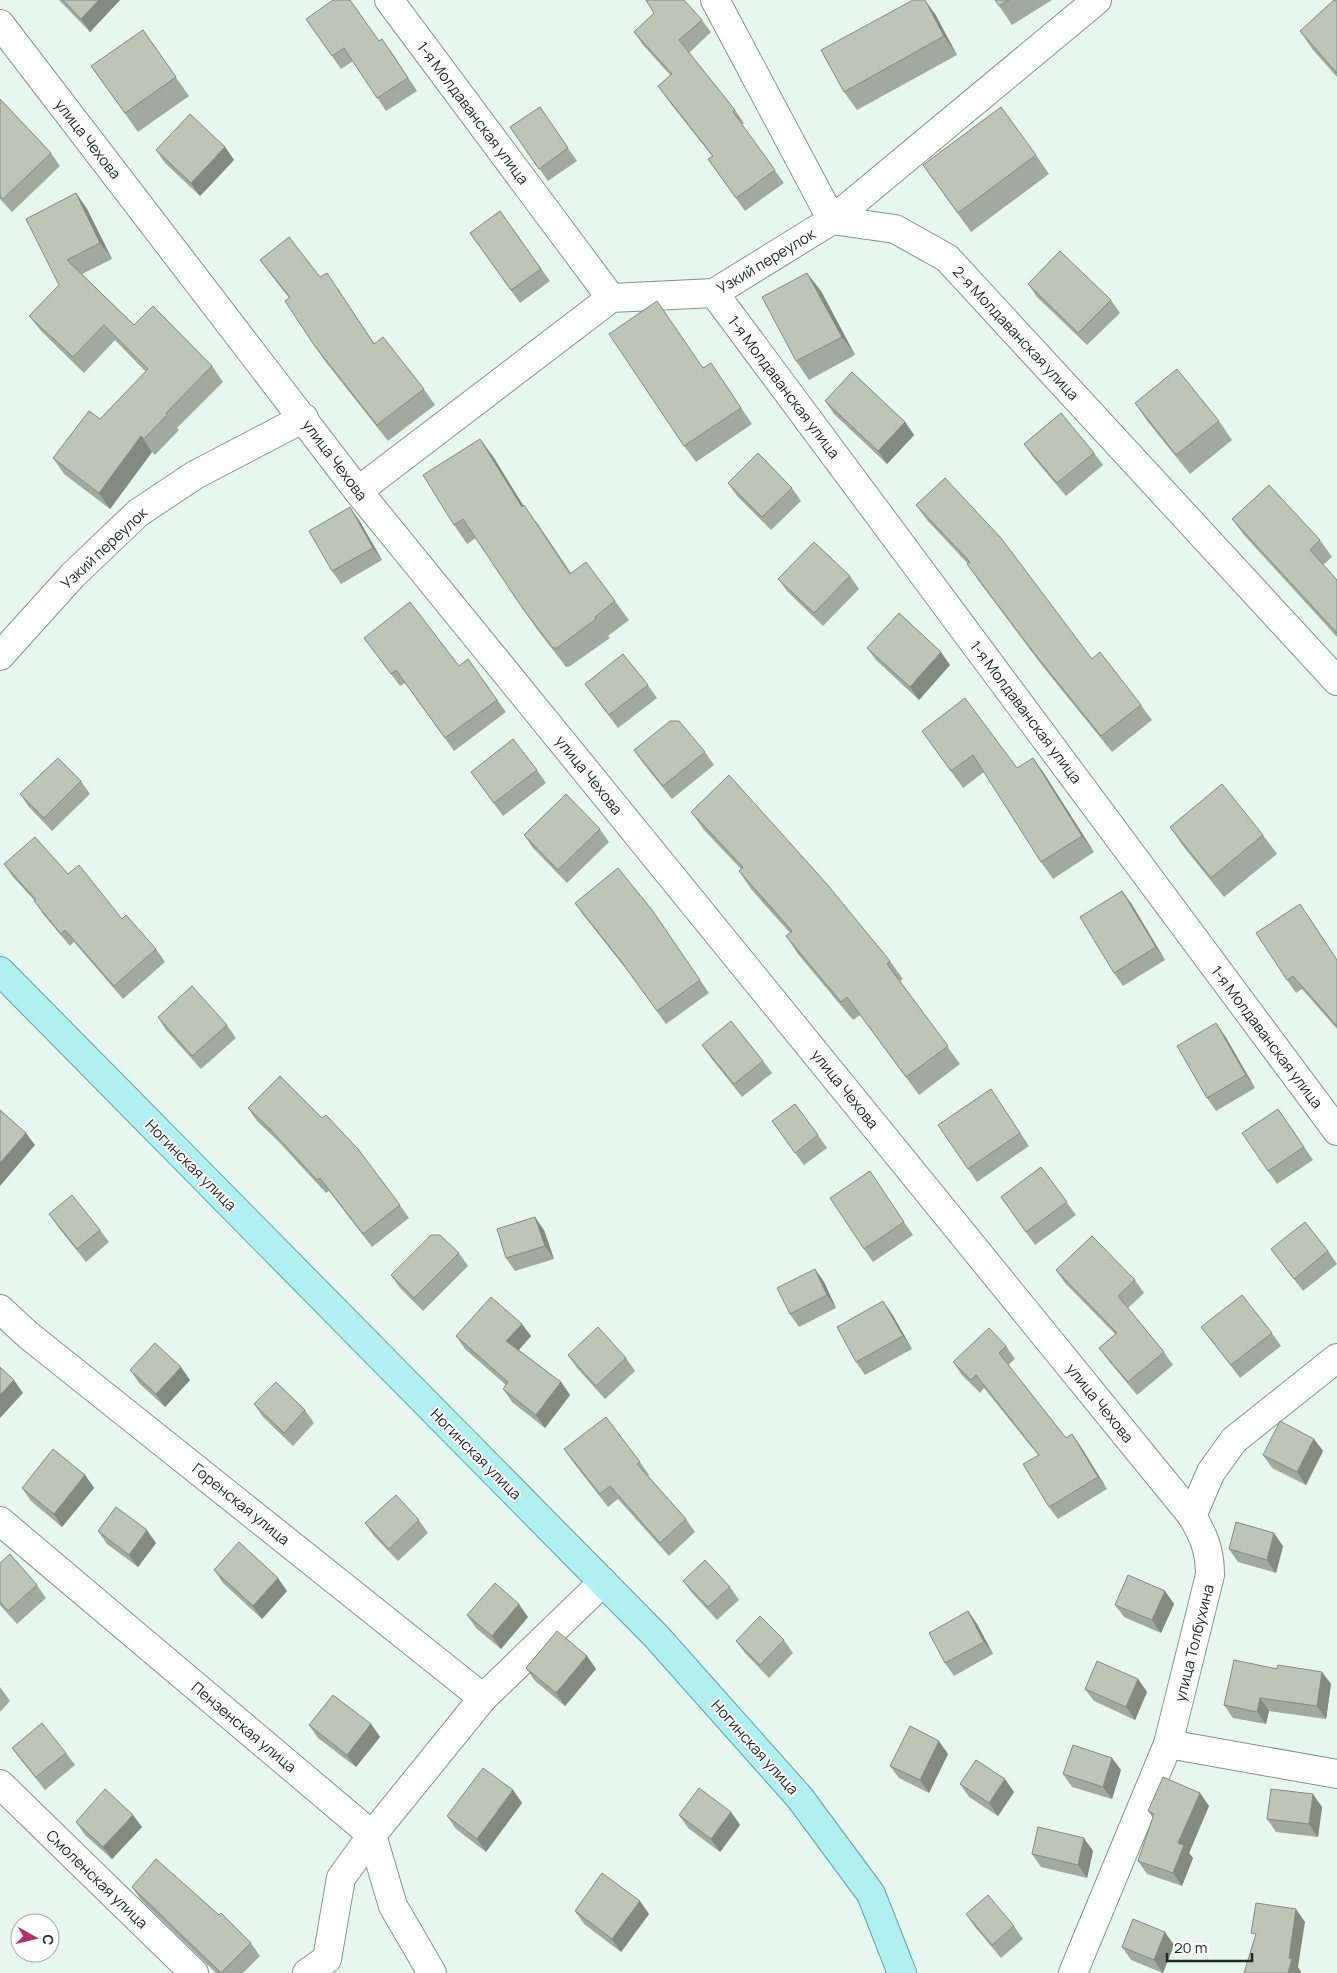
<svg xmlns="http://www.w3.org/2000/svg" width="1337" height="1973" viewBox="0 0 1337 1973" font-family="Manrope,sans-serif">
<rect width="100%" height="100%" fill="#e7f7ef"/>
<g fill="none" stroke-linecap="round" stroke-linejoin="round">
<defs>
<g id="minor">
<path d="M389 0 611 298"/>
<path d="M715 0 832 220 895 229 947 258 1337 681"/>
<path d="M0 24 358 491 1192 1516"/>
<path d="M714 293 1337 1131"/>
<path d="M358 491 611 298 714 293 832 220 1097 0"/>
<path d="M0 656 73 575 138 513 195 475 304 418"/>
<path d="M0 1309 28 1335 483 1698"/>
<path d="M0 1521 372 1835 393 1906 432 1973"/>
<path d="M1168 1744 1337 1774"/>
<path d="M0 1784 194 1973"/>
<path d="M307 1973 327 1959 341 1878 372 1835 483 1698 603 1582"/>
<path d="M1073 1973 1168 1744 1210 1575C1210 1551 1204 1536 1192 1516L1211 1472 1234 1440 1337 1358"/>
</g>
<path id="primary" d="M0 971 656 1636 800 1798 871 1894 902 1973"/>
</defs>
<use href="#minor" stroke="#85938c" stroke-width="30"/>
<use href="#primary" stroke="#5da4a4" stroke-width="30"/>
<use href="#minor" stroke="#fff" stroke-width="28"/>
<use href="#primary" stroke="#b0f0f1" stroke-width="28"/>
</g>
<g fill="#a3a99e">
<path d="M59 0H120L90 32Z"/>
<path d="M995 0H1052L1012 25Z"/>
<path d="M1337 0V77L1313 50 1300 31Z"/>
<path d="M654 13 702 20 711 32 689 53 735 110 744 123 742 125 784 183 745 211 708 159 712 156 667 99 658 86 671 76 643 45 634 32Z"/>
<path d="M935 14 957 55 857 110 844 92Z"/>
<path d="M306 19 379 41 391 51 417 91 386 111 353 61 341 69Z"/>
<path d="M143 30 189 96 138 132 91 66Z"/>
<path d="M0 99 51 153 60 166 12 212 0 199Z"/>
<path d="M540 107 577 161 548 181 510 127Z"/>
<path d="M225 147 234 160 200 196 165 163 156 150Z"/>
<path d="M1036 155 1049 174 971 232 923 165Z"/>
<path d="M76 193 87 209 112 259 82 274 134 325 212 366 223 382 177 428 179 430 155 455 152 452 110 509 64 474 53 458 100 419 146 372 115 340 84 373 41 331 29 316 59 285Z"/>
<path d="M500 211 550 281 520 303 470 233Z"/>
<path d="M260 260 320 277 338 289 374 343 424 389 435 405 388 441 325 361 314 345 289 298 272 276Z"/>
<path d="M1028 284 1111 300 1120 313 1087 345 1037 297Z"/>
<path d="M821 291 855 355 809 380 796 361Z"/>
<path d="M703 368 722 379 752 424 696 462 684 446Z"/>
<path d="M825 401 905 422 914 435 887 464 834 414Z"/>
<path d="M1135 403 1219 421 1232 440 1190 474 1148 422Z"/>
<path d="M480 439 494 458 523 506 538 524 571 573 615 601 629 620 608 636 610 638 570 666 566 667 536 628 476 538 467 544 454 525Z"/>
<path d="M1024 444 1094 453 1103 465 1066 496 1033 457Z"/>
<path d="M728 483 792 488 801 501 771 530 737 496Z"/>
<path d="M916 505 1092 659 1141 705 1152 720 1112 752 1044 668 978 580 968 564 927 520Z"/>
<path d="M1232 519 1320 540 1332 557 1323 565 1337 580V637L1244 535Z"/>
<path d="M359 520 382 560 341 584 332 571Z"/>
<path d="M850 576 859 589 823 626 787 591 778 579Z"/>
<path d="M364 638 459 666 468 659 506 712 454 751 405 683 400 686Z"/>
<path d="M867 648 950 665 919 700 876 660Z"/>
<path d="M585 684 648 685 657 698 618 728Z"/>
<path d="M922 731 1017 768 1033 758 1045 775 1094 852 1053 879 1041 862 984 772 963 788Z"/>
<path d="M634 750 705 752 714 765 672 799 643 763Z"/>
<path d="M537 770 546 783 503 816 471 772Z"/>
<path d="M81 781 90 794 52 831 29 807 20 794Z"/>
<path d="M691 812 890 961 903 979 900 981 960 1064 919 1095 860 1015 853 1020 798 954 786 936 790 933 751 889 739 871 741 869 704 830Z"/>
<path d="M1170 827 1263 835 1277 854 1224 897 1183 846Z"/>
<path d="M600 829 609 842 567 883 533 848 524 835Z"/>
<path d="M4 864 68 874 122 919 156 949 165 962 123 999 74 942 70 946 43 914 35 901 13 877Z"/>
<path d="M575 903 652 910 709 993 666 1024 630 974 584 916Z"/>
<path d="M1131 903 1165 960 1123 986 1114 973Z"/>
<path d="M1309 917 1337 960V1029L1302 989 1296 993 1287 980Z"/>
<path d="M158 1017 227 1025 236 1038 201 1069 166 1030Z"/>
<path d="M1225 1036 1255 1088 1216 1111 1207 1098Z"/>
<path d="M702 1045 763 1061 772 1073 742 1097 711 1058Z"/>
<path d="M991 1089 1029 1146 977 1182 938 1125Z"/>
<path d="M248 1108 322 1118 400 1205 409 1218 372 1247 329 1191 326 1193 278 1141 257 1121Z"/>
<path d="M1278 1109 1313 1160 1277 1184 1268 1171Z"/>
<path d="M772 1121 818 1135 827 1148 804 1165Z"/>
<path d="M1041 1167 1076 1215 1035 1245 1001 1197Z"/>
<path d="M878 1184 913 1235 873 1262 864 1249Z"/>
<path d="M49 1214 100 1230 109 1242 86 1262 58 1227Z"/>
<path d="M544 1230 554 1259 515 1271 506 1258Z"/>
<path d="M1271 1249 1328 1251 1337 1264 1303 1291Z"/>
<path d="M459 1253 468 1266 423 1311 400 1288 391 1275Z"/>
<path d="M815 1269 824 1282 836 1308 799 1327 790 1314Z"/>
<path d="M1056 1270 1135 1280 1144 1293 1128 1308 1164 1352 1173 1365 1137 1395 1108 1360 1099 1348 1115 1334 1065 1283Z"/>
<path d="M892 1314 912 1349 865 1375 856 1362Z"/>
<path d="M1201 1327 1272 1333 1281 1346 1240 1378Z"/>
<path d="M456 1336H531L519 1350 561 1382 570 1395 545 1428 512 1402 503 1389 506 1385 465 1349Z"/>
<path d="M1006 1346 1015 1359 1008 1365 1066 1438 1072 1434 1081 1447 1107 1489 1058 1519 1049 1507 1038 1455 984 1388 980 1393 962 1375 953 1362Z"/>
<path d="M568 1355 626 1358 635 1371 605 1399 577 1368Z"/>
<path d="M130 1370 190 1380 165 1407 139 1383Z"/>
<path d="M254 1404 305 1410 314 1423 293 1446 263 1417Z"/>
<path d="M1314 1439 1323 1451 1306 1485 1272 1468 1263 1455Z"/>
<path d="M564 1449 640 1462 649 1475 648 1476 686 1519 695 1532 669 1556 618 1499 608 1507 573 1462Z"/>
<path d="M85 1475 94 1488 62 1527 31 1501 22 1488Z"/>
<path d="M419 1520 428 1533 398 1561 374 1536 365 1523Z"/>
<path d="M98 1531 156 1543 138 1567 107 1544Z"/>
<path d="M1283 1546 1276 1573 1238 1562 1229 1549Z"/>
<path d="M0 1563 37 1585 46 1598 17 1624 0 1605Z"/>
<path d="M214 1570 287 1591 262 1619 223 1583Z"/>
<path d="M683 1581 730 1587 739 1600 717 1620 692 1593Z"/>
<path d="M1165 1591 1174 1604 1161 1633 1124 1617 1115 1605Z"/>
<path d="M968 1611 977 1624 993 1654 954 1676 945 1663Z"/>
<path d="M467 1615 528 1617 501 1649 476 1628Z"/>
<path d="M784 1640 793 1653 769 1678 745 1653 736 1641Z"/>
<path d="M587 1656 596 1669 565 1706 535 1681 526 1668Z"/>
<path d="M1138 1679 1147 1692 1135 1720 1094 1701 1085 1689Z"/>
<path d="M1331 1684 1326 1719 1269 1711 1266 1724 1233 1718 1224 1705Z"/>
<path d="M0 1687 10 1701 0 1712Z"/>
<path d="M371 1724 380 1737 356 1767 318 1738 309 1725Z"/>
<path d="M12 1748 66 1753 75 1765 45 1790 21 1760Z"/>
<path d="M948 1754 929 1793 899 1778 890 1766Z"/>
<path d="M1112 1758 1121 1770 1112 1799 1072 1787 1063 1774Z"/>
<path d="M960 1784 1014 1792 998 1816 969 1797Z"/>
<path d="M513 1790 522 1803 486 1852 456 1829 447 1816Z"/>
<path d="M1200 1793 1209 1806 1189 1853 1193 1858 1182 1886 1147 1874 1138 1861 1153 1818 1148 1811Z"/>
<path d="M1322 1807 1318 1837 1276 1832 1267 1819Z"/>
<path d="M731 1812 740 1825 720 1852 688 1828 679 1815Z"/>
<path d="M76 1822 142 1827 112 1859 85 1835Z"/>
<path d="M1093 1851 1087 1878 1041 1867 1032 1854Z"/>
<path d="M132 1887 251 1943 260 1956 243 1973H216L141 1900Z"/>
<path d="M575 1911 649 1914 621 1952 584 1924Z"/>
<path d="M966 1914 1014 1926 1023 1939 1001 1958 975 1927Z"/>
<path d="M1174 1945 1163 1973 1131 1960 1122 1947Z"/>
</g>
<g fill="#858a81">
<path d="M99 0H120L90 32 81 19Z"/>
<path d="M925 0 935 14 957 55 944 36Z"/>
<path d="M225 147 234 160 200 196 191 183Z"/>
<path d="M76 193 87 209 112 259 100 243Z"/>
<path d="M807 273 821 291 855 355 842 337Z"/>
<path d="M905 422 914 435 887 464 878 451Z"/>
<path d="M141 436 152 452 110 509 99 493Z"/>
<path d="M480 439 494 458 536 526 522 507Z"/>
<path d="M350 507 359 520 382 560 373 548Z"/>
<path d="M941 652 950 665 919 700 910 687Z"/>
<path d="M1033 758 1045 775 1094 852 1082 836Z"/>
<path d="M1122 891 1131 903 1165 960 1156 947Z"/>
<path d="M1216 1023 1225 1036 1255 1088 1246 1075Z"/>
<path d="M26 1133 35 1145 0 1186V1163Z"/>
<path d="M535 1217 544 1230 554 1259 545 1246Z"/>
<path d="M815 1269 824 1282 836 1308 827 1295Z"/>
<path d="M883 1301 892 1314 912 1349 903 1336Z"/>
<path d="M522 1324 531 1336 515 1354 506 1341Z"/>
<path d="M181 1367 190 1380 165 1407 156 1394Z"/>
<path d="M14 1380 23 1393 0 1418V1395Z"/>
<path d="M561 1382 570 1395 545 1428 536 1415Z"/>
<path d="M1072 1434 1081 1447 1107 1489 1098 1477Z"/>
<path d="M1314 1439 1323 1451 1306 1485 1297 1472Z"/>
<path d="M85 1475 94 1488 62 1527 54 1514Z"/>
<path d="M147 1530 156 1543 138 1567 129 1555Z"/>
<path d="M1274 1533 1283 1546 1276 1573 1267 1560Z"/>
<path d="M278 1578 287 1591 262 1619 253 1606Z"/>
<path d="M1165 1591 1174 1604 1161 1633 1152 1620Z"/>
<path d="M519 1604 528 1617 501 1649 492 1636Z"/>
<path d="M968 1611 977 1624 993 1654 984 1642Z"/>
<path d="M587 1656 596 1669 565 1706 556 1693Z"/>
<path d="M1322 1672 1331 1684 1326 1719 1317 1706Z"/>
<path d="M1138 1679 1147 1692 1135 1720 1126 1707Z"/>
<path d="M1260 1698 1269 1711 1266 1724 1257 1712Z"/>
<path d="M371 1724 380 1737 356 1767 347 1755Z"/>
<path d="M939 1741 948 1754 929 1793 920 1780Z"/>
<path d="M1112 1758 1121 1770 1112 1799 1103 1787Z"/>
<path d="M1005 1779 1014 1792 998 1816 989 1803Z"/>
<path d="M513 1790 522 1803 486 1852 477 1839Z"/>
<path d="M1200 1793 1209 1806 1189 1853 1193 1858 1182 1886 1173 1873 1178 1843Z"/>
<path d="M1313 1794 1322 1807 1318 1837 1309 1824Z"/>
<path d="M731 1812 740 1825 720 1852 711 1839Z"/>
<path d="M133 1815 142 1827 112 1859 103 1847Z"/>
<path d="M1084 1838 1093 1851 1087 1878 1078 1865Z"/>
<path d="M640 1901 649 1914 621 1952 612 1939Z"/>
<path d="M1296 1909 1305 1922 1298 1967 1301 1972V1973H1288L1289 1958Z"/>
<path d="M1165 1932 1174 1945 1163 1973 1154 1960Z"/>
</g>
<g fill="#bec5b8" stroke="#858a81">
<path d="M63 0H99L81 19Z"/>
<path d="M333 0H350L379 41 382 39 408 78 377 98 344 48 332 56 306 19Z"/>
<path d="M646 0H684L702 20 679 40 735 110 733 112 775 170 736 198 708 159 713 156 658 86 672 74 634 32 654 13Z"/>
<path d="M913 0H925L944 36 844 92 821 50Z"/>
<path d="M995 0H1009L999 6Z"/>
<path d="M1334 0H1337V73L1300 31Z"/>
<path d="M143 30 176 77 125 113 91 66Z"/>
<path d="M0 99 51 153 3 199 0 196Z"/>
<path d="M540 107 568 148 539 169 510 127Z"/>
<path d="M1001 107 1036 155 958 213 923 165Z"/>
<path d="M190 114 225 147 191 183 156 150Z"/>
<path d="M76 193 100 243 67 260 134 325 153 306 212 366 166 413 167 415 144 439 141 436 99 493 53 458 89 411 100 419 148 369 104 325 73 357 29 316 59 285 26 219Z"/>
<path d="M500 211 541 269 511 290 470 233Z"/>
<path d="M289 237 320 277 327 273 374 344 383 337 424 389 377 425 314 345 285 301 290 297 260 260Z"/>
<path d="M1060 251 1111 300 1078 333 1028 284Z"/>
<path d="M807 273 842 337 796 361 762 297Z"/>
<path d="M657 301 703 368 711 363 741 408 684 446 609 334Z"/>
<path d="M1177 369 1219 421 1176 455 1135 403Z"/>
<path d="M852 372 905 422 878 451 825 401Z"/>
<path d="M1061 413 1094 453 1057 483 1024 444Z"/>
<path d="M480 439 522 507 524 505 570 574 586 562 615 601 595 617 596 619 557 648H553L523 609 463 519 454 525 423 475Z"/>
<path d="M758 453 792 488 762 517 728 483Z"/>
<path d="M945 478 1001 538 1092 659 1100 652 1141 705 1101 736 1034 653 967 564 970 562 916 505Z"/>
<path d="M1269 485 1320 540 1310 550 1337 580V633L1232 519Z"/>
<path d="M350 507 373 548 332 571 309 531Z"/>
<path d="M814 542 850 576 814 613 778 579Z"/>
<path d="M410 602 459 666 468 659 497 700 445 738 396 670 391 674 364 638Z"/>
<path d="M899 613 941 652 910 687 867 648Z"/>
<path d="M623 654 648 685 609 715 585 684Z"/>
<path d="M965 698 1017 768 1033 758 1082 836 1041 862 973 755 951 771 922 731Z"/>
<path d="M670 721H679L705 752 663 786 634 750Z"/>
<path d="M513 739 537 770 494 803 471 772Z"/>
<path d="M58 758 81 781 44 818 20 794Z"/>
<path d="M729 775 826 883 890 961 887 964 948 1046 906 1077 847 997 841 1002 786 936 792 931 739 871 743 867 691 812Z"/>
<path d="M1222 784 1263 835 1211 878 1170 827Z"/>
<path d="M566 794 600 829 558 870 524 835Z"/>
<path d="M35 837 68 874 79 865 122 919 126 915 156 949 114 986 65 930 61 934 34 901 36 900 4 864Z"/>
<path d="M618 868 652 910 700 980 657 1011 621 961 575 903Z"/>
<path d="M1122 891 1156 947 1114 973 1080 917Z"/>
<path d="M1300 904 1337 960V1026L1293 976 1287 980 1256 933Z"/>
<path d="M192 986 227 1025 192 1056 158 1017Z"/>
<path d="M731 1021 763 1061 734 1084 702 1045Z"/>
<path d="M1216 1023 1246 1075 1207 1098 1177 1046Z"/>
<path d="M280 1076 322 1118 326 1115 358 1149 400 1205 363 1234 320 1178 317 1180 269 1128 248 1108Z"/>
<path d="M991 1089 1020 1133 968 1169 938 1125Z"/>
<path d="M795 1104 818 1135 795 1153 772 1121Z"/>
<path d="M1278 1109 1304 1147 1268 1171 1242 1133Z"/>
<path d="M0 1110 26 1133 0 1163Z"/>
<path d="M1041 1167 1067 1202 1026 1232 1001 1197Z"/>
<path d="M870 1171 904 1222 864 1249 830 1198Z"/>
<path d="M72 1195 100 1230 77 1249 49 1214Z"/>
<path d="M535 1217 545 1246 506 1258 497 1229Z"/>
<path d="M1305 1222 1328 1251 1294 1279 1271 1249Z"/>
<path d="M431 1235H440L459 1253 414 1298 391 1275Z"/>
<path d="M1092 1236 1135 1280 1118 1296 1164 1352 1128 1382 1099 1348 1117 1333 1056 1270Z"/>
<path d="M815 1269 827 1295 790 1314 777 1288Z"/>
<path d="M1242 1295 1272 1333 1231 1365 1201 1327Z"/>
<path d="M491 1297 522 1324 506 1341 561 1382 536 1415 503 1389 508 1382 456 1336Z"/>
<path d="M883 1301 903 1336 856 1362 837 1327Z"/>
<path d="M598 1327 626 1358 596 1386 568 1355Z"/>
<path d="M989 1328 1006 1346 999 1353 1066 1438 1072 1434 1098 1477 1049 1507 1023 1464 1039 1455 976 1375 971 1380 953 1362Z"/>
<path d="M155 1343 181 1367 156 1394 130 1370Z"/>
<path d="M0 1367 14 1380 0 1395Z"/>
<path d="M276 1382 305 1410 284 1433 254 1404Z"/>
<path d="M606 1417 640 1462 637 1464 686 1519 660 1543 610 1486 600 1494 564 1449Z"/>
<path d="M1280 1421 1314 1439 1297 1472 1263 1455Z"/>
<path d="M53 1449 85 1475 54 1514 22 1488Z"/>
<path d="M396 1495 419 1520 389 1549 365 1523Z"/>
<path d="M116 1507 147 1530 129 1555 98 1531Z"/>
<path d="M1236 1522 1274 1533 1267 1560 1229 1549Z"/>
<path d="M239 1542 278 1578 253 1606 214 1570Z"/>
<path d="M10 1554 37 1585 8 1611 0 1602V1563Z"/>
<path d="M705 1560 730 1587 708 1607 683 1581Z"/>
<path d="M1128 1575 1165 1591 1152 1620 1115 1605Z"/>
<path d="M495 1583 519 1604 492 1636 467 1615Z"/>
<path d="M968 1611 984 1642 945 1663 929 1633Z"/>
<path d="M760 1616 784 1640 760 1665 736 1641Z"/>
<path d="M557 1631 587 1656 556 1693 526 1668Z"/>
<path d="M1234 1660 1277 1669 1278 1665 1322 1672 1317 1706 1260 1698 1257 1712 1224 1705Z"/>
<path d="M1097 1661 1138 1679 1126 1707 1085 1689Z"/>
<path d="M333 1695 371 1724 347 1755 309 1725Z"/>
<path d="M42 1723 66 1753 36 1777 12 1748Z"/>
<path d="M910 1726 939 1741 920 1780 890 1766Z"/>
<path d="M1073 1745 1112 1758 1103 1787 1063 1774Z"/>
<path d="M976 1760 1005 1779 989 1803 960 1784Z"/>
<path d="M483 1768 513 1790 477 1839 447 1816Z"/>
<path d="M1163 1777 1200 1793 1178 1843 1184 1845 1173 1873 1138 1861 1154 1814 1148 1811Z"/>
<path d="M699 1788 731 1812 711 1839 679 1815Z"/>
<path d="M105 1789 133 1815 103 1847 76 1822Z"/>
<path d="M1271 1789 1313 1794 1309 1824 1267 1819Z"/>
<path d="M1038 1827 1084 1838 1078 1865 1032 1854Z"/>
<path d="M156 1859 219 1915 221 1913 251 1943 221 1973 132 1887Z"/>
<path d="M602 1873 640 1901 612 1939 575 1911Z"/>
<path d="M988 1895 1014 1926 992 1945 966 1914Z"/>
<path d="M1256 1903 1296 1909 1289 1958 1292 1959 1288 1973H1244L1256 1934 1251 1933Z"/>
<path d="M1133 1919 1165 1932 1154 1960 1122 1947Z"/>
</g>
<g text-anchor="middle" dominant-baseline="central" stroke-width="4" stroke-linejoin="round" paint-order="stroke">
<g font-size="15" fill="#232926" stroke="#fff">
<text transform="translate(473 113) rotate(53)">1-я Молдаванская улица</text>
<text transform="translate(88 139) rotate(52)">улица Чехова</text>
<text transform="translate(766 261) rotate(-31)">Узкий переулок</text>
<text transform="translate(1016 333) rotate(47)">2-я Молдаванская улица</text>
<text transform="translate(784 387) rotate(53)">1-я Молдаванская улица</text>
<text transform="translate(335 460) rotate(53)">улица Чехова</text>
<text transform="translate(104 548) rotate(-43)">Узкий переулок</text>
<text transform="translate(1026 712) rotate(53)">1-я Молдаванская улица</text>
<text transform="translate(589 775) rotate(51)">улица Чехова</text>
<text transform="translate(1267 1037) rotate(53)">1-я Молдаванская улица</text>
<text transform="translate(845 1089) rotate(51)">улица Чехова</text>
<text transform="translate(191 1165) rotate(45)">Ногинская улица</text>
<text transform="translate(1100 1403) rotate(51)">улица Чехова</text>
<text transform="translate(476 1454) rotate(45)">Ногинская улица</text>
<text transform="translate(241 1504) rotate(39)">Горенская улица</text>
<text transform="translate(1194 1643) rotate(-76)">улица Толбухина</text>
<text transform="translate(244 1727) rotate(40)">Пензенская улица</text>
<text transform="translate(755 1747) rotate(48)">Ногинская улица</text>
<text transform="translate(97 1879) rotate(44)">Смоленская улица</text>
</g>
</g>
<g transform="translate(35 1938) rotate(98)"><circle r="24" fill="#ffffff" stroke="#a7a9a8"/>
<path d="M0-4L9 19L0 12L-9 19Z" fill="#b62e6e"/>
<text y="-8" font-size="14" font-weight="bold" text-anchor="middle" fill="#232926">С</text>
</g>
<path d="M1167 1953v8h85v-8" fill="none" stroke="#232926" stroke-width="2.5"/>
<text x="1174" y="1953" font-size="15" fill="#232926" stroke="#ffffff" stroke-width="4" paint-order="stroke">20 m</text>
</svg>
